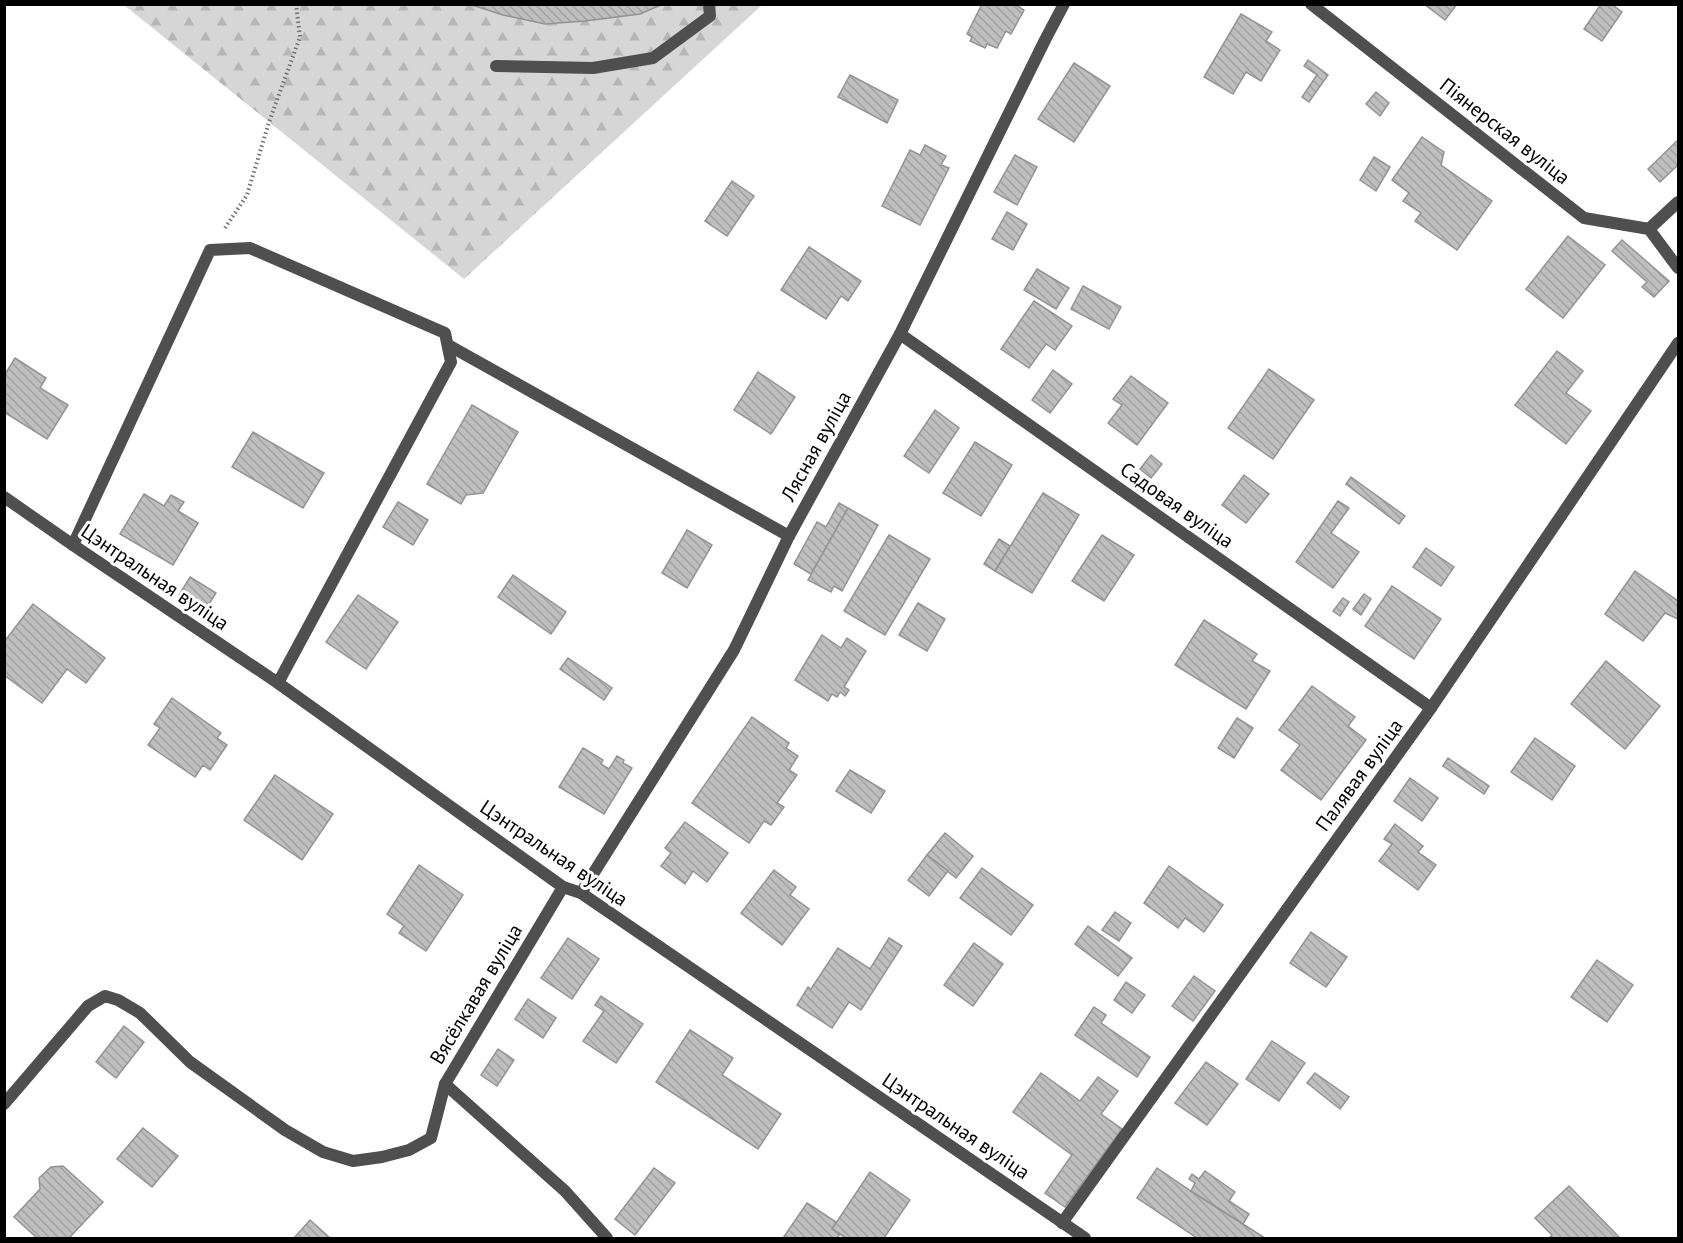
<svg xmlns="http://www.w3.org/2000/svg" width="1683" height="1243" viewBox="0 0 1683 1243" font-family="'PT Sans',sans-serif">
<defs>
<pattern id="forest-firs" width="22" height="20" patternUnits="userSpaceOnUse" patternTransform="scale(1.5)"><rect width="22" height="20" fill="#d6d6d6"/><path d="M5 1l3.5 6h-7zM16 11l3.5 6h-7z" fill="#b6b6b6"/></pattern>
<pattern id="building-back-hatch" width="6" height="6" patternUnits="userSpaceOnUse" patternTransform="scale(1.5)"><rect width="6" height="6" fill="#bfbfbf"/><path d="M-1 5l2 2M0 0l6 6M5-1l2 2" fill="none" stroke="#a2a2a2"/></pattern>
</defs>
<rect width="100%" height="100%" fill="#fff"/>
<path fill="url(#forest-firs)" d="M124 5H762L464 279Z"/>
<g fill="url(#building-back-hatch)" stroke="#939393" stroke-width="1.5">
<path d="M469 4H663L640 14 585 21 545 24 503 15Z"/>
<path d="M982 4H1014L1024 10 1011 34 1006 31 997 48 987 44 985 48 970 41 972 37 967 34Z"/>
<path d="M1424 4H1457L1445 20Z"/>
<path d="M1601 4H1611L1622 12 1602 41 1584 29Z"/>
<path d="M1241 14 1272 32 1266 41 1280 50 1261 81 1246 72 1233 94 1204 77Z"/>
<path d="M1308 60 1328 75 1309 102 1302 97 1317 75 1304 66Z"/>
<path d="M1074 63 1110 86 1074 142 1038 119Z"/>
<path d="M850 75 898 100 887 123 838 97Z"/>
<path d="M1376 92 1389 103 1380 116 1366 104Z"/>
<path d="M1422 137 1444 152 1441 165 1492 201 1457 250 1415 221 1421 213 1403 201 1409 193 1392 180Z"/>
<path d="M1678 140V165L1660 182 1648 169Z"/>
<path d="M925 145 946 156 941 165 949 168 920 225 882 206 910 150 920 155Z"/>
<path d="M1015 155 1037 167 1017 205 994 192Z"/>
<path d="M1374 157 1390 167 1376 191 1360 180Z"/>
<path d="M732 181 754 196 727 236 705 221Z"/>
<path d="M1007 212 1027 224 1013 250 992 239Z"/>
<path d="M1568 236 1605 265 1563 318 1526 289Z"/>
<path d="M1622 240 1669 281 1654 297 1642 287 1647 282 1612 251Z"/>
<path d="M809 247 861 281 848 301 841 296 826 319 781 290Z"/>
<path d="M1037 269 1069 288 1056 309 1024 290Z"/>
<path d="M1083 286 1121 307 1109 329 1071 309Z"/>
<path d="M1034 301 1072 326 1055 350 1046 344 1029 368 1001 349Z"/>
<path d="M1557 351 1583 371 1566 393 1591 411 1566 444 1515 405Z"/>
<path d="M15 358 46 378 40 388 68 405 47 439 4 412V376Z"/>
<path d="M1269 369 1314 400 1273 459 1228 428Z"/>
<path d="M1053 370 1072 384 1050 413 1032 400Z"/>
<path d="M758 372 795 397 771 434 734 410Z"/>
<path d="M1131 376 1168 403 1137 445 1108 423 1122 405 1113 399Z"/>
<path d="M472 405 518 432 483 493 466 495 461 504 427 484Z"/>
<path d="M935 410 959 428 929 473 904 456Z"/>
<path d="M253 432 324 473 303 508 232 467Z"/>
<path d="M975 442 1012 465 981 516 943 493Z"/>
<path d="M1151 455 1162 464 1151 478 1140 469Z"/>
<path d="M1244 475 1269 494 1246 523 1222 505Z"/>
<path d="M1351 477 1405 516 1399 524 1346 484Z"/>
<path d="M1043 493 1079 515 1032 593 995 571Z"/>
<path d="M144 494 164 506 171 495 184 502 178 511 198 523 173 565 120 534Z"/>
<path d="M1338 501 1349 508 1331 533 1359 552 1333 588 1296 562Z"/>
<path d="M398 502 428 520 413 545 383 527Z"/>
<path d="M839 503 848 508 811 574 794 564 817 522 826 527Z"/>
<path d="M848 508 878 525 842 591 834 586 831 592 808 580Z"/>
<path d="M687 530 712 545 687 588 662 573Z"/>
<path d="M889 535 930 559 885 635 844 611Z"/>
<path d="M1102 535 1134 555 1104 601 1072 581Z"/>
<path d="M999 539 1010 546 995 571 984 564Z"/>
<path d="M1426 548 1454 567 1441 586 1413 567Z"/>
<path d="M1635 571 1678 601V619L1665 613 1643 641 1605 614Z"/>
<path d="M513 575 566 612 551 634 498 597Z"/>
<path d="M190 577 216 593 204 612 179 595Z"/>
<path d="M1392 586 1441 619 1414 659 1365 626Z"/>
<path d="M1364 594 1371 599 1361 615 1353 609Z"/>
<path d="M358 595 398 622 366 669 326 642Z"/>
<path d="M1343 598 1349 602 1340 616 1333 611Z"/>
<path d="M918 603 945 619 927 651 899 635Z"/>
<path d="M33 604 105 658 86 683 67 669 42 703 4 675V642Z"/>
<path d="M1204 620 1257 654 1252 661 1270 671 1246 709 1175 665Z"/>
<path d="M822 635 841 648 847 638 866 651 844 687 849 690 845 696 840 692 837 697 832 694 828 701 795 680Z"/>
<path d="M568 658 612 688 604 700 560 669Z"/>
<path d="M1606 661 1660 706 1625 749 1571 704Z"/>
<path d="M1312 686 1355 717 1348 726 1366 740 1321 800 1281 770 1300 745 1279 730Z"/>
<path d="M172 698 221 733 217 738 227 745 210 770 203 765 195 777 148 745 160 728 154 724Z"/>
<path d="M752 717 789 743 786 748 798 756 789 770 797 775 777 803 784 807 771 825 764 821 749 843 692 803Z"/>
<path d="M1237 718 1253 728 1234 758 1218 748Z"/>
<path d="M1535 738 1575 766 1552 800 1511 772Z"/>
<path d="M583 748 603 760 601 764 609 769 617 756 624 760 623 763 632 768 604 814 559 787Z"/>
<path d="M1448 758 1489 786 1484 794 1443 766Z"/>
<path d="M850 770 885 791 871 813 836 791Z"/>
<path d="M275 775 333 814 302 860 244 820Z"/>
<path d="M1410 778 1438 798 1422 821 1394 801Z"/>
<path d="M685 822 728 853 707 882 693 871 685 884 661 866 671 853 665 848Z"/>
<path d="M1395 824 1423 846 1418 852 1436 865 1418 890 1379 861 1392 844 1384 839Z"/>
<path d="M945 833 973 856 956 878 927 855Z"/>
<path d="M927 855 948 871 929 896 908 880Z"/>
<path d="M419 865 463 895 426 951 399 933 404 926 387 914Z"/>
<path d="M1169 866 1223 905 1204 932 1185 918 1178 928 1144 903Z"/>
<path d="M982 868 1033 905 1011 935 960 898Z"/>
<path d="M774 870 796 887 790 895 809 909 782 945 741 913Z"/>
<path d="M1115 912 1131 923 1119 941 1102 930Z"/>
<path d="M1088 926 1132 958 1118 976 1075 944Z"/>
<path d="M1311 932 1347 957 1326 987 1290 963Z"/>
<path d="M568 938 599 959 572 999 541 978Z"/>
<path d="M889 938 902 946 861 1010 849 1002 832 1028 797 1005 808 987 811 989 838 948 870 969Z"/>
<path d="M974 943 1003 964 973 1006 944 985Z"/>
<path d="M1597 960 1633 985 1607 1022 1571 997Z"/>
<path d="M1194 976 1215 991 1193 1021 1172 1006Z"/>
<path d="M1126 982 1145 995 1132 1013 1114 1000Z"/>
<path d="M601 996 643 1024 616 1063 583 1041 604 1011 595 1005Z"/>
<path d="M528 999 556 1018 543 1038 515 1019Z"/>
<path d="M1094 1007 1106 1015 1101 1023 1150 1057 1137 1077 1075 1035Z"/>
<path d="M124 1026 144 1042 116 1078 96 1062Z"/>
<path d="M690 1030 733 1058 722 1075 781 1114 758 1149 656 1082Z"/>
<path d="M1272 1041 1305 1063 1279 1101 1246 1079Z"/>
<path d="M498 1049 514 1060 497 1086 481 1075Z"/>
<path d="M1206 1062 1238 1084 1207 1125 1175 1103Z"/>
<path d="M1041 1073 1080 1101 1098 1077 1118 1091 1101 1114 1122 1129 1065 1207 1045 1193 1072 1155 1013 1112Z"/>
<path d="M1315 1073 1349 1097 1340 1109 1307 1083Z"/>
<path d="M143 1128 178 1156 152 1187 117 1159Z"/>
<path d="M63 1166 103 1202 69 1238H37L14 1217 40 1189 39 1178 51 1167Z"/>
<path d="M654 1168 675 1183 635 1235 615 1219Z"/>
<path d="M1157 1168 1191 1191 1265 1238H1197L1137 1198Z"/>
<path d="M1205 1171 1235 1192 1229 1201 1249 1214 1243 1224 1191 1191 1195 1183 1189 1179 1192 1174 1199 1179Z"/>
<path d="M870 1172 910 1200 884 1238H846L832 1229Z"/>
<path d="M1569 1186 1620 1238H1549L1552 1235 1535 1218Z"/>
<path d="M807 1203 836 1222 832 1229 840 1234 837 1238H783Z"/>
<path d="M310 1220 330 1238H294Z"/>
</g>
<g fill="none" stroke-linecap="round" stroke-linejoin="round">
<path stroke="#717171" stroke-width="4" stroke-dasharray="1.5 3" stroke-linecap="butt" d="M225 228 247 195 269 122 300 37 296 4"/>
<g stroke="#4f4f4f" stroke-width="12">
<path d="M496 66 593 68 653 58 710 16 709 4"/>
<path d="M448 345 789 536"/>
<path d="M73 545 210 250 250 248 445 333 451 362 278 683"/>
</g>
<g stroke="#4f4f4f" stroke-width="12">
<path d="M1311 4 1584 218 1649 229 1678 268"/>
<path d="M1649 229 1678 202"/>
<path d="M900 334 1431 708"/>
<path d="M4 497 73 545 278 683 563 887 581 893 1085 1238"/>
<path d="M563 887 445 1084 565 1191 607 1238"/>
<path d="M581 893 734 650 789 536 900 334 1045 40 1064 4"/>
<path d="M4 1104 88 1006 105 996 118 1000 140 1013 190 1062 285 1130 323 1152 353 1161 382 1157 409 1150 431 1138 445 1084"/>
<path d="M1062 1223 1431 708 1678 343"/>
</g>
</g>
<g text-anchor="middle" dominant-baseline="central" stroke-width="6" stroke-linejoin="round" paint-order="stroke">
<g font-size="20" fill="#000" stroke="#fff">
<text transform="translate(1505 131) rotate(38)">Піянерская вуліца</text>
<text transform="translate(816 446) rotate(-61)">Лясная вуліца</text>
<text transform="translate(1177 505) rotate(35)">Садовая вуліца</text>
<text transform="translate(155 577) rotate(34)">Цэнтральная вуліца</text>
<text transform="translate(1359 775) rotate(-54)">Палявая вуліца</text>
<text transform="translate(554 853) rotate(34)">Цэнтральная вуліца</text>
<text transform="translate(476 994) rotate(-59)">Вясёлкавая вуліца</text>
<text transform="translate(956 1126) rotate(34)">Цэнтральная вуліца</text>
</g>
</g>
<rect width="1683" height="1243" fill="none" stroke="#000000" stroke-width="12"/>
</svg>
